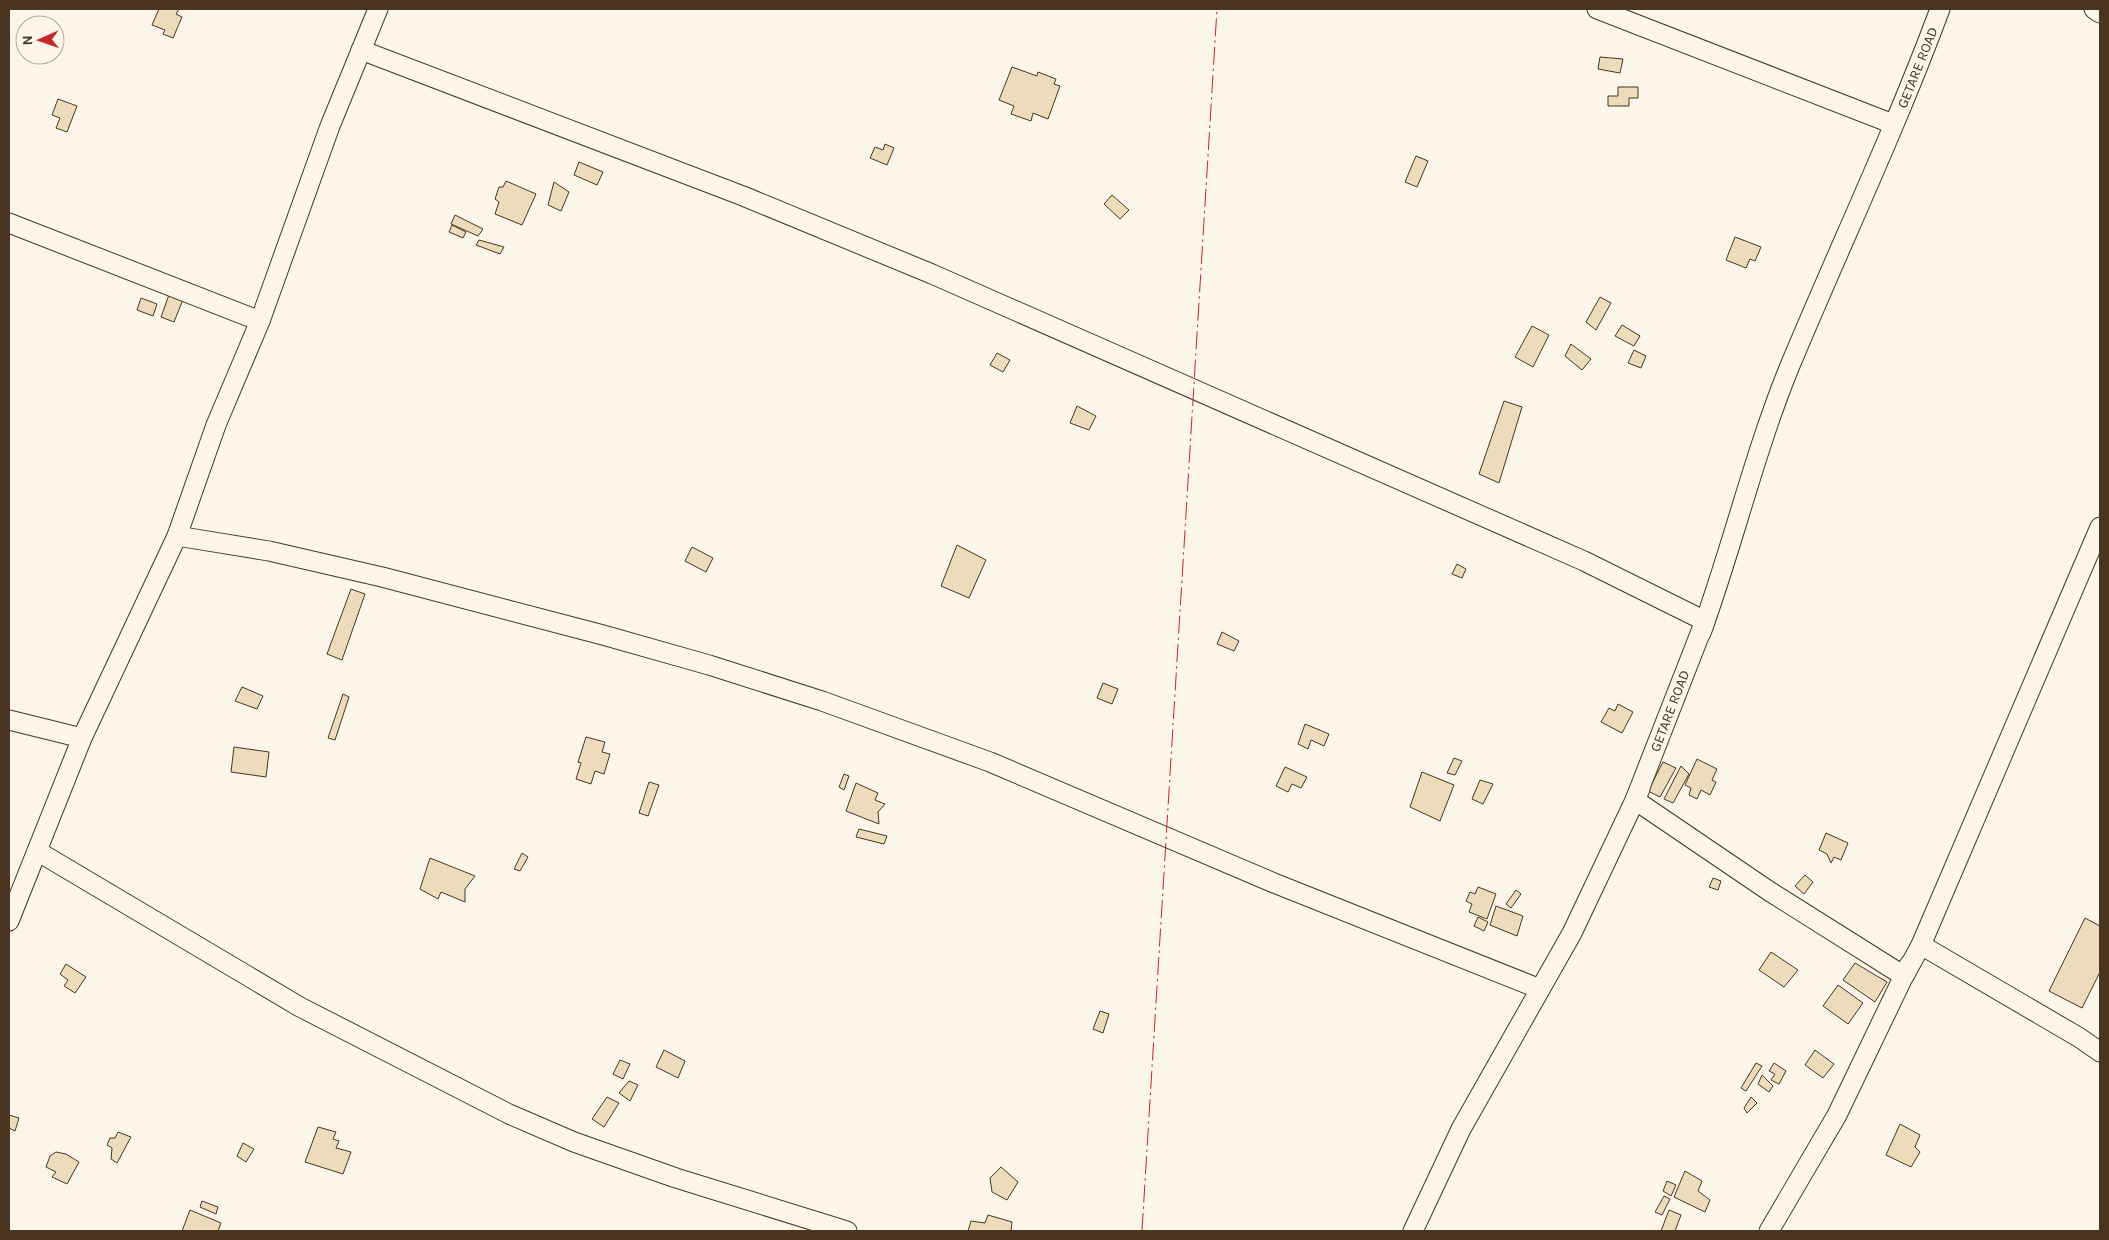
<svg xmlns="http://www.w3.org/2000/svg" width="2109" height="1240" viewBox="0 0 2109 1240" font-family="Karla,sans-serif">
<rect width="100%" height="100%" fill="#fbf6e9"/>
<g fill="#ecdcbc" stroke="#4a3520">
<path d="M159 9H179L176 14 182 17 173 38 163 34 165 30 152 25Z"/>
<path d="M1600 57 1623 59 1620 73 1598 69Z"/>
<path d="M1012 67 1037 76 1038 72 1056 79 1054 84 1060 86 1048 119 1033 113 1031 121 1011 114 1014 106 999 100Z"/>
<path d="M1618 87H1638V98H1629V106H1608V96H1618Z"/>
<path d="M58 99 77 106 67 132 56 128 60 118 52 115Z"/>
<path d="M885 144 894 148 887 165 870 158 875 147 883 150Z"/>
<path d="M1416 156 1428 161 1417 187 1405 182Z"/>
<path d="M579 162 603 172 597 185 574 175Z"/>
<path d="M506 181 536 194 522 225 495 214 499 202 495 199 499 187H503Z"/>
<path d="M554 182 569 192 561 211 548 205Z"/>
<path d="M1112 195 1129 210 1120 219 1104 204Z"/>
<path d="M455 215 483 229 478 236 451 224Z"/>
<path d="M452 225 466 232 463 238 449 232Z"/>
<path d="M1735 237 1761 247 1755 261 1750 259 1746 268 1726 260Z"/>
<path d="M479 240 504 247 500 254 476 245Z"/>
<path d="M170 292 184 297 174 322 161 317Z"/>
<path d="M1600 297 1611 303 1596 330 1586 322Z"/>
<path d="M141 298 157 304 153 316 137 310Z"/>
<path d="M1622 325 1640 336 1634 346 1615 336Z"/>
<path d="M1532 326 1549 335 1533 367 1515 357Z"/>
<path d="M1571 344 1591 359 1582 370 1565 356Z"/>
<path d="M1634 350 1646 356 1641 368 1628 363Z"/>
<path d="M997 353 1010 360 1003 372 990 365Z"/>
<path d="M1504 401 1522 407 1499 483 1479 474Z"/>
<path d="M1077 406 1096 416 1089 430 1070 423Z"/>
<path d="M957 545 986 560 969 598 941 586Z"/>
<path d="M692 547 713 558 706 572 685 561Z"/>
<path d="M1457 564 1466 569 1462 578 1452 574Z"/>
<path d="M351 589 365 594 342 660 327 654Z"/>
<path d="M1222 632 1239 641 1234 651 1217 644Z"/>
<path d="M1103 683 1118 689 1112 704 1097 698Z"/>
<path d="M242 687 263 696 257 709 235 701Z"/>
<path d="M343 694 349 697 335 740 328 738Z"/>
<path d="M1618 704 1633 712 1622 733 1601 722 1609 708 1615 711Z"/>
<path d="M1305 724 1329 734 1324 746 1311 740 1308 749 1298 744Z"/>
<path d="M586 737 605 742 602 752 610 754 604 774 595 771 591 784 576 779 581 763 578 762Z"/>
<path d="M234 747 269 752 266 777 231 772Z"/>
<path d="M1454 758 1462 761 1455 775 1447 773Z"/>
<path d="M1697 759 1717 769 1712 780 1716 782 1710 795 1701 790 1697 799 1689 795 1691 788 1685 785Z"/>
<path d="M1663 762 1676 768 1660 797 1648 791Z"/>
<path d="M1681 766 1689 774 1673 803 1664 799Z"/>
<path d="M1285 767 1307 777 1301 788 1292 784 1288 792 1276 786Z"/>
<path d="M1422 772 1454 785 1440 821 1410 807Z"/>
<path d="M844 774 849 776 844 790 839 787Z"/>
<path d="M1480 780 1493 784 1483 804 1472 799Z"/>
<path d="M649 782 659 785 648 816 639 813Z"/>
<path d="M856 783 878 793 875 800 885 804 878 812 879 824 846 811Z"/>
<path d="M859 829 887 836 884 844 856 837Z"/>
<path d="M1826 833 1848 843 1841 860 1834 857 1831 863 1827 854 1819 850Z"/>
<path d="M522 853 528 857 520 871 514 869Z"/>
<path d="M430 858 475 876 465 889V902L441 892 438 899 420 889Z"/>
<path d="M1805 875 1813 882 1804 894 1795 886Z"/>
<path d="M1713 878 1721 881 1718 890 1709 887Z"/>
<path d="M1478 887 1496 894 1487 919 1469 912 1472 904 1466 901 1470 892 1475 894Z"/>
<path d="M1516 890 1521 894 1511 908 1506 904Z"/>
<path d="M1496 906 1523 916 1517 936 1490 925Z"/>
<path d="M1478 917 1488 922 1484 931 1474 926Z"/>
<path d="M2085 918 2100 926V972L2082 1008 2049 991Z"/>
<path d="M1771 952 1798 970 1784 987 1759 970Z"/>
<path d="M1855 963 1887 982 1875 1002 1843 980Z"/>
<path d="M66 964 86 977 75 993 64 986 68 980 60 974Z"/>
<path d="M1838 985 1863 1003 1848 1024 1823 1006Z"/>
<path d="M1100 1011 1109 1014 1103 1033 1093 1029Z"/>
<path d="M664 1050 685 1061 678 1078 656 1067Z"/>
<path d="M1815 1050 1834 1064 1823 1078 1805 1065Z"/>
<path d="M620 1060 630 1064 623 1079 613 1074Z"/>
<path d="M1756 1063 1762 1066 1746 1091 1741 1088Z"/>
<path d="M1774 1063 1786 1071 1779 1084 1771 1080 1775 1074 1769 1071Z"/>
<path d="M1762 1075 1773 1086 1769 1092 1758 1084Z"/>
<path d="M629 1081 638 1085 630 1101 619 1093Z"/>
<path d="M607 1097 619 1103 604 1127 592 1119Z"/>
<path d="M1751 1097 1757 1103 1747 1113 1744 1108Z"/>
<path d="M9 1115 19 1118 15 1131 9 1128Z"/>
<path d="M1900 1124 1920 1135 1915 1147 1920 1152 1911 1167 1886 1155Z"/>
<path d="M318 1127 336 1132 333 1139 339 1141 336 1148 351 1152 343 1174 305 1162Z"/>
<path d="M118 1132 131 1137 117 1163 111 1159 112 1148 107 1145 110 1138H115Z"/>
<path d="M243 1143 254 1149 246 1162 237 1156Z"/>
<path d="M56 1152 66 1154 79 1162 67 1184 52 1177 56 1172 46 1167 50 1156Z"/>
<path d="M1001 1167 1018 1182 1007 1200 992 1192 990 1178Z"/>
<path d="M1685 1171 1702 1181 1698 1191 1710 1200 1705 1212 1674 1197Z"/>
<path d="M1667 1181 1676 1185 1671 1196 1663 1191Z"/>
<path d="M1664 1196 1670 1199 1662 1215 1655 1212Z"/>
<path d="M202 1201 218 1207 216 1214 200 1207Z"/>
<path d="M190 1210 221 1223 218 1231H182Z"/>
<path d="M1669 1210 1681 1215 1675 1231H1677H1661Z"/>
<path d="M988 1215 1012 1222 1011 1231H968L971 1221 985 1223Z"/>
</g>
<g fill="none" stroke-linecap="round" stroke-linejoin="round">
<defs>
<g id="minor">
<path d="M1597 9 1893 124"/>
<path d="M2094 9 2100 13"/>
<path d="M361 50 743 196 932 274 1584 561 1705 621 1635 800 1572 933 1461 1129 1413 1231"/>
<path d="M9 223 260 321"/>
<path d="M177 536 269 551 382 577 603 635 709 665 822 701 990 762 1274 883 1540 989"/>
<path id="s1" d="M1701 633C1733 545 1754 454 1789 368 1839 248 1895 130 1940 9"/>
<path d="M9 720 82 738"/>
<path d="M1640 789 1635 800 1769 891 1904 976 1921 945 2100 527"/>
<path d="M37 851 300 1007 509 1114 574 1142 676 1178 847 1231"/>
<path d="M9 921 82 738 177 536 216 425 260 321 330 126 378 9"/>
<path d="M1921 945 2080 1038 2100 1052"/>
<path d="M1769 1231 1837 1115 1909 965"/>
</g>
</defs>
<use href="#minor" stroke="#4a3520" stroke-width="21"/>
<use href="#minor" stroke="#fbf6e9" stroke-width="19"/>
<path stroke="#c62828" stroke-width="1" stroke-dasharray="18 4 2.5 4" stroke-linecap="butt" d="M1142 1231 1217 9"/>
</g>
<g text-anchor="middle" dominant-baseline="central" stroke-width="4" stroke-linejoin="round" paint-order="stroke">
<g font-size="14" fill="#4a3520" stroke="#fbf6e9">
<text stroke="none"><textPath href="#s1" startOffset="606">GETARE ROAD</textPath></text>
<text transform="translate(1670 711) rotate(-69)">GETARE ROAD</text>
</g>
</g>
<rect width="2109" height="1240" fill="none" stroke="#4a3520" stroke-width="20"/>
<g transform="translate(40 40) rotate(268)"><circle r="24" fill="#fbf6e9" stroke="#b4a999"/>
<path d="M0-4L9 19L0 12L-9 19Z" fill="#c62828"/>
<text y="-8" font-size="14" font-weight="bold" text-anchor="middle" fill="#4a3520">N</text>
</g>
</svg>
